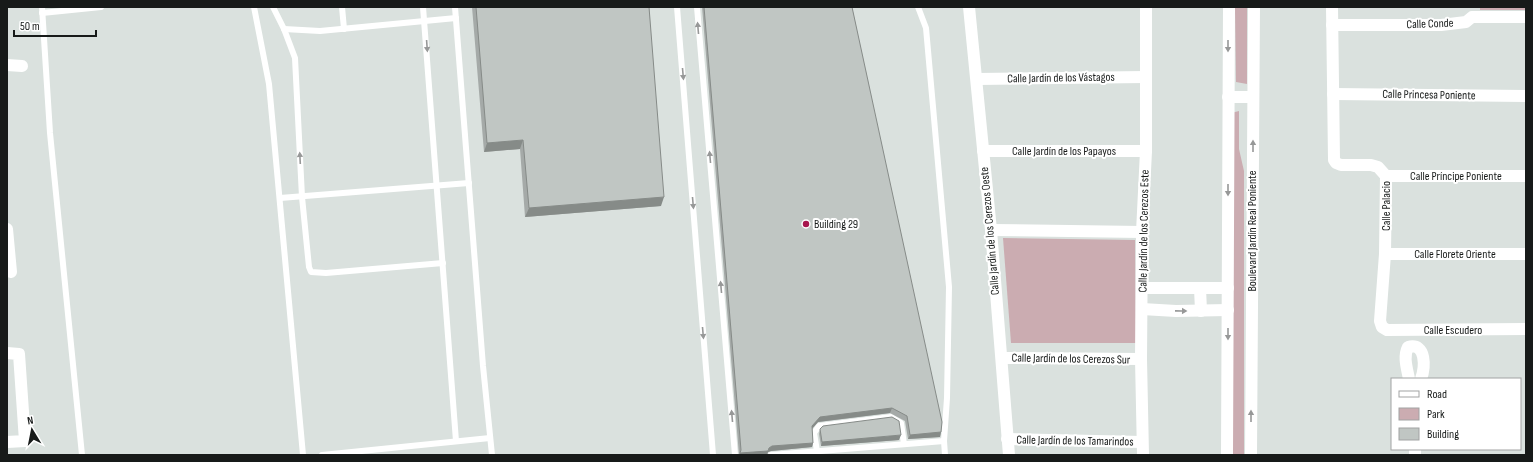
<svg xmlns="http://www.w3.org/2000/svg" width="1533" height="462" viewBox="0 0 1533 462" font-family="'Sofia Sans Condensed',sans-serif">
<rect width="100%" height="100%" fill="#dae1de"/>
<g fill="#cbacb1">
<path d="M1235 7H1247V84L1236 82Z"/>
<rect x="1480" y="7" width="46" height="3"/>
<path d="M1239 111V149L1244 171V455H1231V113Z"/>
<path d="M1003 238 1135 240 1136 343H1011Z"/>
</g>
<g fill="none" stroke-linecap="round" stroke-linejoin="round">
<g stroke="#fff" stroke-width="6">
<path d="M42 7 50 133 82 455"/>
<path d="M254 7 269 84 303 455"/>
<path d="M273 7 284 29 295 58 302 197 309 267 311 272 326 273 443 263"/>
<path d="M342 7 344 29"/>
<path d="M423 7 456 441"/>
<path d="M455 7 483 366 492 455"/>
<path d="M677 7 713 455"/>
<path d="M697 7 735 455"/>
<path d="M42 13 101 7"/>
<path d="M284 29 320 31 456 18"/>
<path d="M280 198 469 183"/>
<path d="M944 441 945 455"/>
<path d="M817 451 814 433 819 426 891 417 901 423 904 444"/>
<path d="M322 455 490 438"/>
<path d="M771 455 944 441 947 398 949 287 926 28 918 7"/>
</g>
<g stroke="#fff" stroke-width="12">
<path d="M969 7 991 230 1009 455"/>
<path d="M1332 7 1334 160 1336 163 1341 165H1371L1378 167 1386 176 1385 254 1380 321 1382 327 1387 330 1526 329"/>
<path d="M1332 25H1441L1466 22 1472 17H1526"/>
<path d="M7 65 22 66"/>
<path d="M977 79 1146 77"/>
<path d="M1333 94 1526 96"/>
<path d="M1228 97H1253"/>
<path d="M983 151H1146"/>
<path d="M1386 176H1526"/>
<path d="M7 229 11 272 7 271"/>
<path d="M991 230 1142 232"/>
<path d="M1385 254H1526"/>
<path d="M1142 288H1228"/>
<path d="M1200 288 1201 311"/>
<path d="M1142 309 1176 311 1228 310"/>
<path d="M7 353 19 354 25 441 7 442"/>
<path d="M1002 358 1141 359"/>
<path d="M1409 379C1407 368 1403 357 1408 347 1427 342 1425 368 1421 379"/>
<path d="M1007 439 1142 442"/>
<path d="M1415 449V455"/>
<path d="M1143 455 1141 359 1142 232 1146 151V7"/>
<path d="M1227 455 1229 7"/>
<path d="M1251 455 1254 7"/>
</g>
</g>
<g fill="#a5aaa8">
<path d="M472 7H649L661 206 525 217 520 149 484 152Z"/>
<path d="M702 7H852L941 432 940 437 908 439 905 421 890 413 818 422 812 429 813 443 812 447 771 451 768 452 767 455H739Z"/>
<path d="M820 429 899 440 821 446 819 434Z"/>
</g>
<g fill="#868b88">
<path d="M523 140 520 149 484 152 487 143Z"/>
<path d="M664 197 661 206 525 217 529 208Z"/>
<path d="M892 408 890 413 818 422 810 431 812 426 820 417Z"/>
<path d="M941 432 940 437 908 439 910 435Z"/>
<path d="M901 435 899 440 821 446 822 442Z"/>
<path d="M813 443 812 447 771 451 768 452 767 455H739L740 453 769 448 772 446Z"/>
</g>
<g fill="#c0c6c3" stroke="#868b88">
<path d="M476 7H649L664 197 529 208 523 140 487 143Z"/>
<path d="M704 7H852L942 422 941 432 910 435 907 416 892 408 820 417 812 426 813 443 772 446 769 448 768 451 740 453 741 450Z"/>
<path d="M892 417 899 421 901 435 822 442 820 429 823 426Z"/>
</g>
<defs><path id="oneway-solid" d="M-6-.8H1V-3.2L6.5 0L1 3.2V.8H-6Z"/></defs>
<g fill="#979898">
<use href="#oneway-solid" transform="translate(698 28) rotate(-95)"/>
<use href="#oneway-solid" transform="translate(427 46) rotate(86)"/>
<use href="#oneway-solid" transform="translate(1228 46) rotate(90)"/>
<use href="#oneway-solid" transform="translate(683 74) rotate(85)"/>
<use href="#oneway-solid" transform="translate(1253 146) rotate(-90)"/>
<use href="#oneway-solid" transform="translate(710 157) rotate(-95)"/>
<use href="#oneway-solid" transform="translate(300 158) rotate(-93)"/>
<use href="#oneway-solid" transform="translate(1228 190) rotate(90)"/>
<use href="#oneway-solid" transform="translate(693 203) rotate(85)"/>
<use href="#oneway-solid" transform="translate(721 287) rotate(-95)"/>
<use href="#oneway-solid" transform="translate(1181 311) rotate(1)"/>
<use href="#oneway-solid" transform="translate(703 333) rotate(85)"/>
<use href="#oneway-solid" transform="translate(1228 334) rotate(90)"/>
<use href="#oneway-solid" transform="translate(732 416) rotate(-95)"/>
<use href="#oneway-solid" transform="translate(1251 416) rotate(-90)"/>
</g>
<circle fill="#a7144c" stroke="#fff" stroke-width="1.5" cx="806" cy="224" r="4"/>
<g text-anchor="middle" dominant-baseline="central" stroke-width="4" stroke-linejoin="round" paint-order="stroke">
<g font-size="12" fill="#171a19" stroke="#fff">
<text transform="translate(1430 24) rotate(-2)">Calle Conde</text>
<text transform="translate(1061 78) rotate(-1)">Calle Jardín de los Vástagos</text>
<text transform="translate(1429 95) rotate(1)">Calle Princesa Poniente</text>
<text x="1064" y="151">Calle Jardín de los Papayos</text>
<text x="1456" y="176">Calle Príncipe Poniente</text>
<text transform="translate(1386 206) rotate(-90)">Calle Palacio</text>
<text transform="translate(990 231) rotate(-95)">Calle Jardín de los Cerezos Oeste</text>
<text transform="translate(1144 231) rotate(-89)">Calle Jardín de los Cerezos Este</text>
<text transform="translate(1252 231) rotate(-90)">Boulevard Jardín Real Poniente</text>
<text x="1455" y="254">Calle Florete Oriente</text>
<text x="1453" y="330">Calle Escudero</text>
<text transform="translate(1071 359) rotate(1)">Calle Jardín de los Cerezos Sur</text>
<text transform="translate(1075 441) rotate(1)">Calle Jardín de los Tamarindos</text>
</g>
<g font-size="12" fill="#171a19" stroke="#fff" text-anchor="start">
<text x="814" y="224">Building 29</text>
</g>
</g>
<rect width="1533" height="462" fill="none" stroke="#171a19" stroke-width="16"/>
<rect x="1391" y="378" width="130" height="72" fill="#ffffff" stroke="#a2a3a3"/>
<rect x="1399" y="391" width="20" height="6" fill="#ffffff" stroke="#a2a3a3"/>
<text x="1427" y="398" font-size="12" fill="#171a19">Road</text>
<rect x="1399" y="408" width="20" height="12" fill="#cbacb1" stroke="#a2a3a3"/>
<text x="1427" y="418" font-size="12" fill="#171a19">Park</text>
<rect x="1399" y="428" width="20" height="12" fill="#c0c6c3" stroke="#a2a3a3"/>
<text x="1427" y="438" font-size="12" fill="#171a19">Building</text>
<g transform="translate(32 430) rotate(350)" stroke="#ffffff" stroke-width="3" paint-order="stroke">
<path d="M0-3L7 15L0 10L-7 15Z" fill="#171a19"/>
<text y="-6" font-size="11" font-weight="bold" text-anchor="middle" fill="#171a19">N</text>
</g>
<path d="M14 30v6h82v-6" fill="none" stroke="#171a19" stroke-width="2"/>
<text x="20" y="30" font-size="12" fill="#171a19" stroke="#ffffff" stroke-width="3" paint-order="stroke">50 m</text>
</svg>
